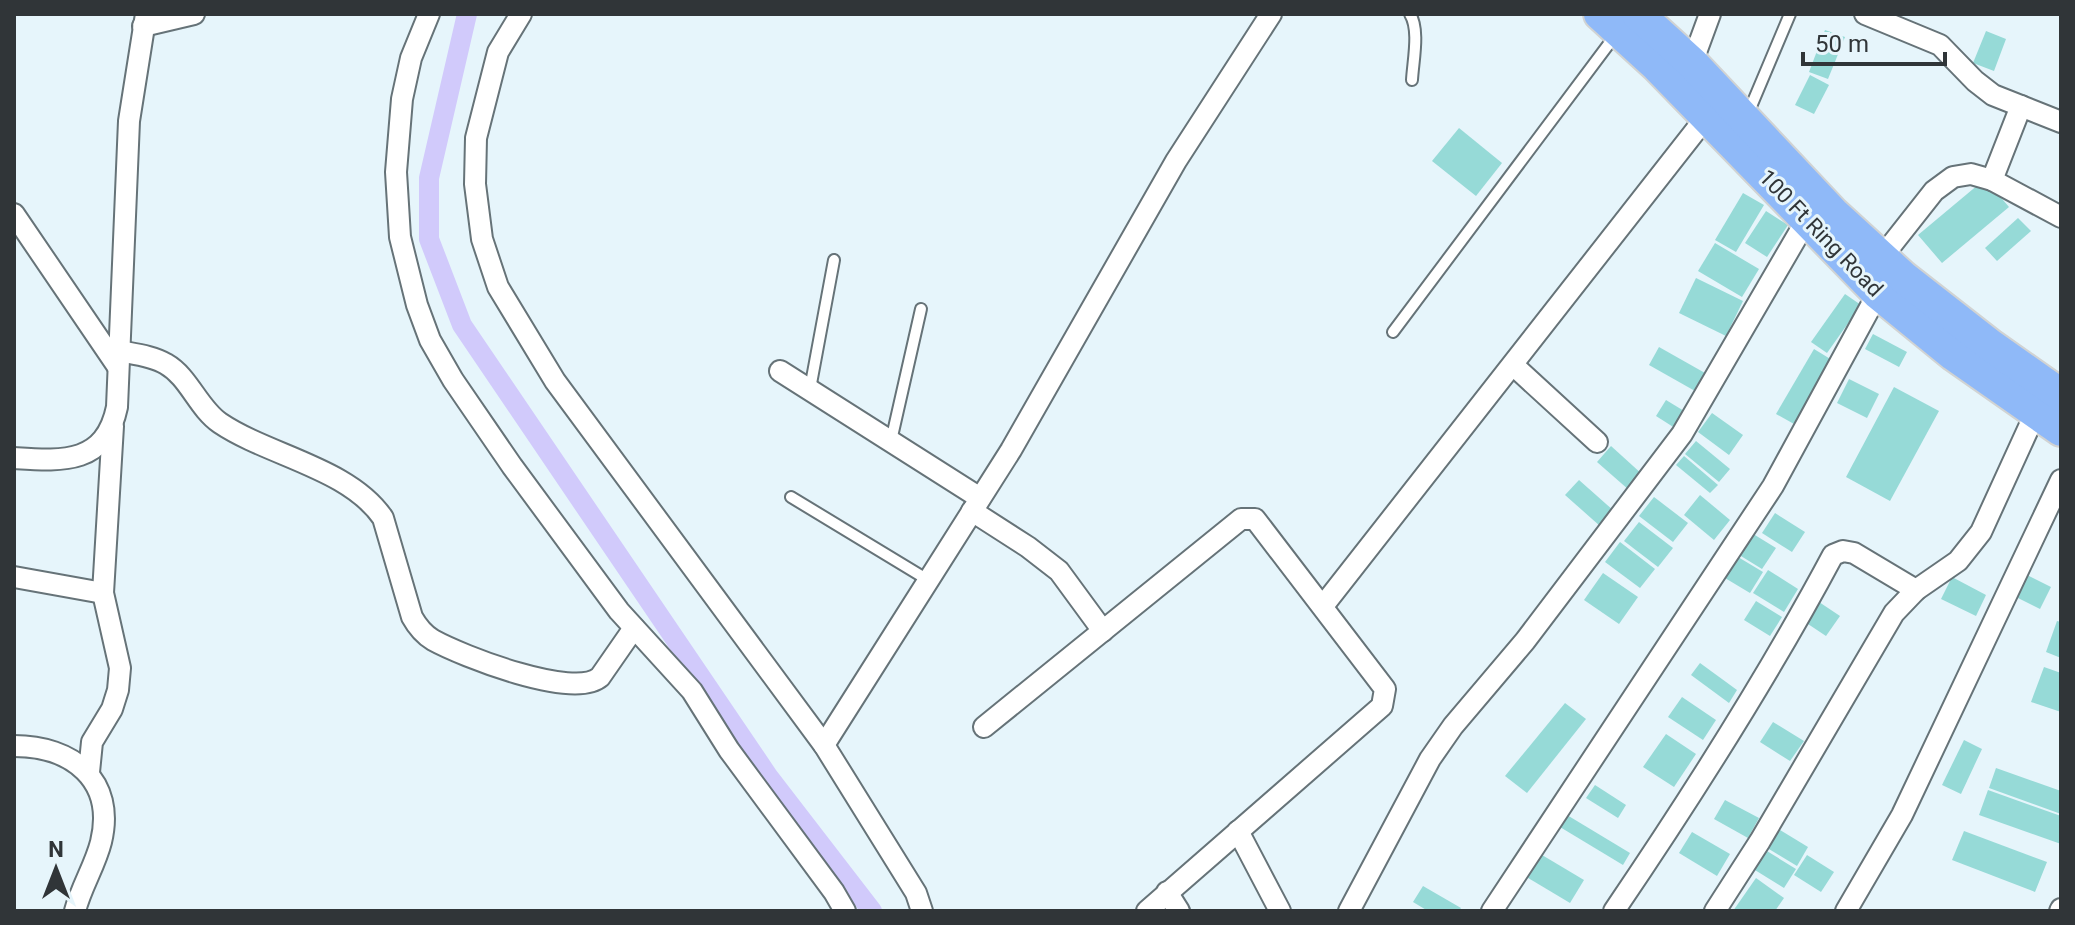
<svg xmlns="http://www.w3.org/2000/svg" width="2075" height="925" viewBox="0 0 2075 925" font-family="Roboto,sans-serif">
<rect width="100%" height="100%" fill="#e6f5fb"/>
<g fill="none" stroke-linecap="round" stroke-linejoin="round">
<path stroke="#d1cafb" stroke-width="20" d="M467 14 429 178V239L462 325 768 776 872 911"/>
</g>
<g fill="#96dad7">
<path d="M1825 30 1845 37 1828 79 1809 72Z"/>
<path d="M1986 31 2006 39 1994 71 1973 63Z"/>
<path d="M1810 75 1829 85 1814 114 1795 105Z"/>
<path d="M1459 128 1502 163 1476 196 1432 161Z"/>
<path d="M1985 179 2009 207 1942 263 1918 235Z"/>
<path d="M1743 193 1764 205 1736 252 1715 240Z"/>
<path d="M1766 211 1788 225 1767 257 1745 243Z"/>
<path d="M2018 218 2031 231 1997 261 1985 248Z"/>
<path d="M1715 243 1759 269 1742 297 1698 271Z"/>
<path d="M1696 278 1743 301 1726 336 1679 313Z"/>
<path d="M1845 294 1861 305 1827 353 1811 342Z"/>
<path d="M1873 334 1907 352 1899 367 1865 349Z"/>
<path d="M1659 347 1705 373 1695 391 1649 365Z"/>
<path d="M1814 349 1832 360 1794 424 1776 414Z"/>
<path d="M1849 379 1879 394 1867 418 1837 403Z"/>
<path d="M1894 387 1939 411 1890 501 1846 477Z"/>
<path d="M1666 400 1689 414 1678 430 1656 416Z"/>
<path d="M1712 413 1743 435 1729 455 1698 432Z"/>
<path d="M1696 441 1730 469 1719 482 1685 454Z"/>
<path d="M1611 446 1643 475 1629 490 1597 462Z"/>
<path d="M1684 456 1718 485 1710 493 1676 465Z"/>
<path d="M1579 480 1614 511 1600 526 1565 495Z"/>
<path d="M1700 495 1730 520 1714 540 1684 515Z"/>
<path d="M1654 497 1688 523 1673 542 1639 516Z"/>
<path d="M1775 513 1805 532 1792 552 1762 533Z"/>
<path d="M1639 522 1673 548 1658 567 1624 541Z"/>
<path d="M1750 532 1776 548 1762 569 1736 553Z"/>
<path d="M1620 542 1655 569 1640 588 1605 562Z"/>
<path d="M1738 557 1763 572 1750 593 1725 578Z"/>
<path d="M1768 570 1798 589 1784 612 1753 593Z"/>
<path d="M1603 573 1638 597 1619 624 1584 600Z"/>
<path d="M2023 573 2051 587 2040 609 2012 595Z"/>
<path d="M1952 577 1986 595 1976 616 1941 599Z"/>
<path d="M1816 600 1840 616 1826 636 1802 620Z"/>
<path d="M1756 601 1782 617 1770 636 1744 620Z"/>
<path d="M2057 621 2061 622V658L2046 652Z"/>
<path d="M1700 663 1737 690 1729 703 1691 675Z"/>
<path d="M2044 667 2061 673V712L2031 702Z"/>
<path d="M1682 697 1716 720 1703 740 1668 717Z"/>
<path d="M1565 703 1586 719 1527 793 1505 776Z"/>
<path d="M1773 722 1804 741 1790 761 1760 742Z"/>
<path d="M1666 734 1696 754 1674 787 1643 767Z"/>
<path d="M1964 740 1982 749 1961 794 1942 785Z"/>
<path d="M1996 768 2061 791V814L1989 788Z"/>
<path d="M1595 785 1626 805 1618 818 1586 798Z"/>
<path d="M1988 790 2061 816V844L1979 815Z"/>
<path d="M1725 800 1759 818 1748 838 1714 819Z"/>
<path d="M1562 812 1630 853 1623 865 1555 824Z"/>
<path d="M1775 827 1808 847 1797 866 1764 846Z"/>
<path d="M1964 831 2047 862 2035 892 1952 860Z"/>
<path d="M1692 832 1730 854 1717 876 1679 853Z"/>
<path d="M1762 848 1796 869 1784 888 1750 867Z"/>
<path d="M1537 852 1584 880 1570 903 1523 875Z"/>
<path d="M1807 855 1834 872 1821 892 1794 875Z"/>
<path d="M1756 878 1784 898 1775 911H1733Z"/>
<path d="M1423 886 1461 908 1459 911H1428L1413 902Z"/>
</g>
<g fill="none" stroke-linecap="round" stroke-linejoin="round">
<defs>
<g id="lane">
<path d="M1410 14C1420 30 1413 61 1412 80"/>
<path d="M1747 116 1790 14"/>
<path d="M1393 332 1617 33"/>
<path d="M810 389 834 260"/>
<path d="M891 441 921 309"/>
<path d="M791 497 928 580"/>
</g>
<g id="street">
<path d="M429 14 411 58 402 99 396 172 400 237 417 305 430 340 453 380 512 466 619 611 692 691 729 750 834 892 845 911"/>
<path d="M521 14 498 52 476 138 475 184 482 239 498 287 555 381 824 745 916 893 922 911"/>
<path d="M1865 14 1940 45 1975 81 1993 95 2061 122"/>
<path d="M143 26 194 14"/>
<path d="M1692 63 1710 14"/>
<path d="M1992 180 2021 106"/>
<path d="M14 214 118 367"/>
<path d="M1882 257 1934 191 1953 177 1971 174 1992 180 2061 217"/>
<path d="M119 351C134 354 153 356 166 364 189 377 198 408 220 423 269 456 349 468 383 518L412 617C417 626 423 634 433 640 462 656 574 700 600 677L634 628"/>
<path d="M1513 365 1597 442"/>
<path d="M780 371 980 498"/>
<path d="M14 458C62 461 105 465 117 407L129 121 146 14"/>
<path d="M972 511 1028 547 1059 571 1103 631"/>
<path d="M14 577 103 593"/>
<path d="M1323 606 1707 116"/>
<path d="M984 727 1241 519H1255L1385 689 1382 706 1147 911"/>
<path d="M824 745 1011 450 1176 161 1271 14"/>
<path d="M14 746C72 746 116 780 101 842 95 866 81 887 75 911"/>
<path d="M89 772 92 742 112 709 118 690 120 668 103 593 113 426"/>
<path d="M1238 831 1280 911"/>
<path d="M1167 892 1179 911"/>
<path d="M1349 911 1430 759 1453 726 1525 641 1682 434 1806 221"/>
<path d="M1492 911 1773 486 1878 293"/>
<path d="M1614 911C1692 796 1768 677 1833 555L1843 551 1854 553 1916 590"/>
<path d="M1715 911 1760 841 1894 613 1916 590 1958 561 1981 532 2035 414"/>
<path d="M1846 911 1902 815 2061 480"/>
<path d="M2060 911 2061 909"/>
</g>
<g id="primary">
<path d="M1600 14 1657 66 1878 293 1954 355 2061 430"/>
<path d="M1638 14 1692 63 1833 213 1903 277 1990 345 2061 395"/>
</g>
</defs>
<use href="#lane" stroke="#667378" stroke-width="14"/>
<use href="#street" stroke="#667378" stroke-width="24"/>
<use href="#primary" stroke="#d1d3d3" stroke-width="36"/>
<use href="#lane" stroke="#fff" stroke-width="10"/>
<use href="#street" stroke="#fff" stroke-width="20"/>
<use href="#primary" stroke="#8fb9f8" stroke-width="32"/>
</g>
<g text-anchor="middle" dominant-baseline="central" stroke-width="6" stroke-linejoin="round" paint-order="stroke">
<g font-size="22" fill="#303538" stroke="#e6f5fb">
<text transform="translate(1821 233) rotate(46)">100 Ft Ring Road</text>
</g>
</g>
<rect width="2075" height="925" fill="none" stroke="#303538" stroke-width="32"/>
<g transform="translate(56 869)" stroke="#e6f5fb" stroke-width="6" paint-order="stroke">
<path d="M0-6L14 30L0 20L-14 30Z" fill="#303538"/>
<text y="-12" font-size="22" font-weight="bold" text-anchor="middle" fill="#303538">N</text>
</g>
<path d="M1803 52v12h142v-12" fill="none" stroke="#303538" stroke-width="4"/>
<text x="1815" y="52" font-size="24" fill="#303538" stroke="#e6f5fb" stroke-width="6" paint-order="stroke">50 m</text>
</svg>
